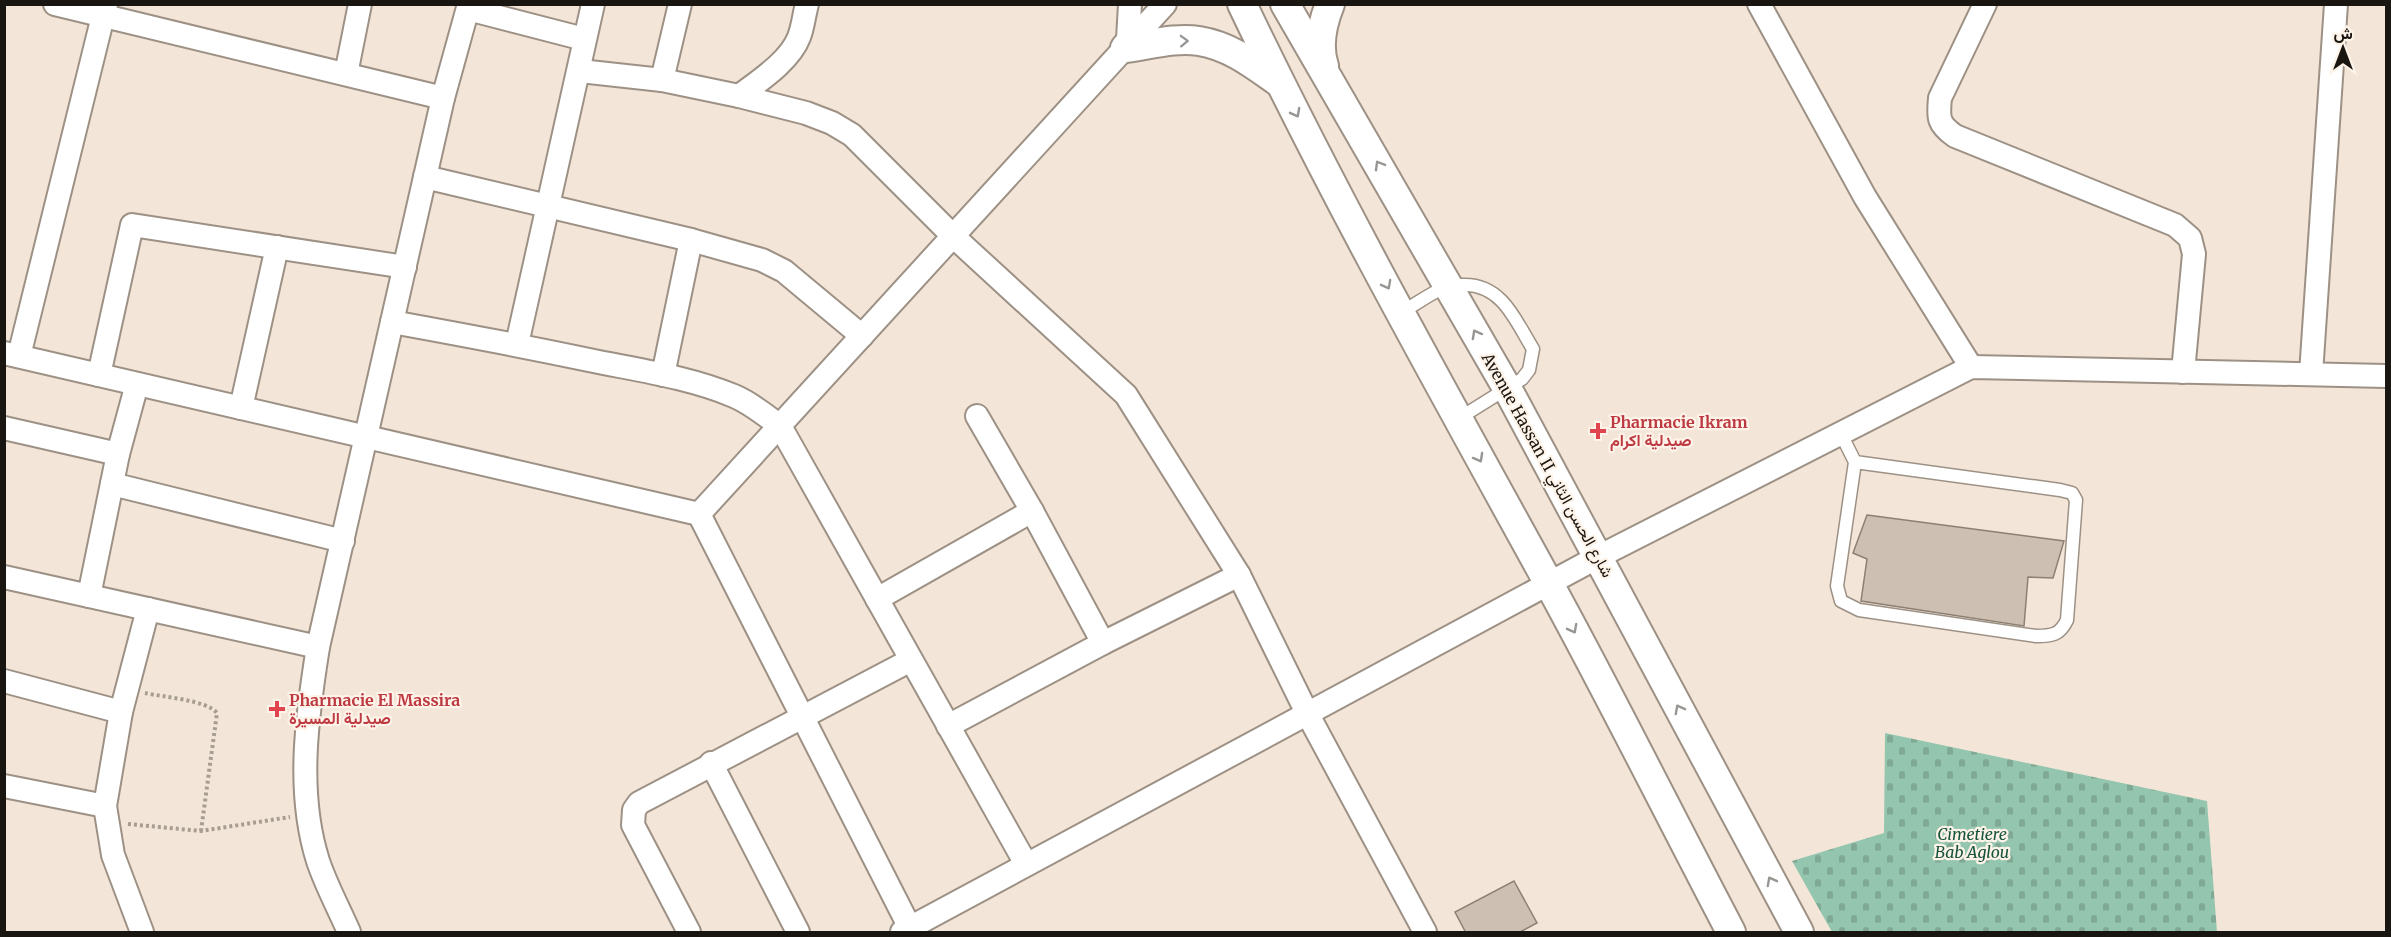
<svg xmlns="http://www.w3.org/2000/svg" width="2391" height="937" viewBox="0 0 2391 937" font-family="Merriweather,Vazirmatn,serif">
<defs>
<pattern id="cemetery-stones" width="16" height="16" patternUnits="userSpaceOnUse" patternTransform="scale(1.5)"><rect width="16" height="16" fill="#94c5ae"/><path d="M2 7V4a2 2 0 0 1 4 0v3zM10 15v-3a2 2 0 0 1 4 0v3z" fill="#7fa895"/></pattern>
</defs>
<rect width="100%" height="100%" fill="#f3e6d8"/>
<path fill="url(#cemetery-stones)" d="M1885 733 2207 801 2217 932H1832L1792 861 1884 833Z"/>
<g fill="#cdc0b3" stroke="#8c8074" stroke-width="1.5">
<path d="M1867 515 2064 541 2053 578 2028 577 2024 626 1861 601 1867 559 1853 553Z"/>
<path d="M1514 881 1537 923 1518 933H1466L1455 912Z"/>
</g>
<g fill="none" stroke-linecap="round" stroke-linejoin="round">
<defs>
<g id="service">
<path d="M1402 312C1416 304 1431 293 1447 286 1452 284 1460 285 1465 285 1503 285 1516 322 1533 349L1529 370 1522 379 1458 419"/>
<path d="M1841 434 1855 462 2060 490 2072 493 2076 500 2067 620C2060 635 2052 636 2036 636L1859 610 1841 601 1837 586 1855 462"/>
</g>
<g id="minor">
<path d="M55 4 443 98"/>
<path d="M1759 4 1865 197 1971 367"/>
<path d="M1985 4 1940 98C1938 118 1938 124 1955 136L2175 225 2190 238 2194 254 2183 372"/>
<path d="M468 9 584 39"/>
<path d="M1122 49 1128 39 1130 4"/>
<path d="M580 71 662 80 739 96 806 113 832 123 852 135 953 236 1126 395 1239 575 1307 713 1425 932"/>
<path d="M346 74 360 4"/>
<path d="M662 80 680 4"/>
<path d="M739 96C759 81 790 61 799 37 803 27 804 15 807 4"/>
<path d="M425 177 691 240 762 260 784 271 862 336"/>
<path d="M392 322C458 334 523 346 589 360 637 370 689 377 734 396 751 403 765 415 780 426L1026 864"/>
<path d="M517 344 593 4"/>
<path d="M4 353 699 514"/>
<path d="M19 356 106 4"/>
<path d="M2311 374 2336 4"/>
<path d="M99 375 132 225 405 267"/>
<path d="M663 375 691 240"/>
<path d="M241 408 277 247"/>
<path d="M977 416 1032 511 1103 643"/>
<path d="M4 428 118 454"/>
<path d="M112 484 343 541"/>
<path d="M699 514 1165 4"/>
<path d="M699 514 910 928"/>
<path d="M4 577 318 647"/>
<path d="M89 596 118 454 137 384"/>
<path d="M877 599 1032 511"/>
<path d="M4 681 121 712"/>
<path d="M948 726 1103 643 1239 575"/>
<path d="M711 763 798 932"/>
<path d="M4 786 105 806"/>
<path d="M142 932 113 855 105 806 121 712 148 609"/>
<path d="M349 932C339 909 326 885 318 861 296 792 307 716 318 647L443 98 469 4"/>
<path d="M689 932 633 825 634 810 639 803 911 660"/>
<path d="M902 932 1598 557 1971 367 2386 376"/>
</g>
<g id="tertiary">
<path d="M1242 4C1336 201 1443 391 1548 582 1611 697 1670 816 1731 932"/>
<path d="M1285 4 1507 388 1799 932"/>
<path d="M1125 48C1149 45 1176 37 1199 41 1230 46 1253 64 1277 81"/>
<path d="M1324 66C1317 45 1322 24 1330 4"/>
</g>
</defs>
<use href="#service" stroke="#9d9185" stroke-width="15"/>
<use href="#minor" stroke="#9d9185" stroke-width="26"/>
<use href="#tertiary" stroke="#9d9185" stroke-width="32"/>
<g stroke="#a79d92" stroke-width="4" stroke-dasharray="3 3" stroke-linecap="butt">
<path d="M145 693C162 697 207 700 217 713L201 831"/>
<path d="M128 824 201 831 290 817"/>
</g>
<use href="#service" stroke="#fff" stroke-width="12"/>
<use href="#minor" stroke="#fff" stroke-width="22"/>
<use href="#tertiary" stroke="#fff" stroke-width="28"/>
</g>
<defs><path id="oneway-chevron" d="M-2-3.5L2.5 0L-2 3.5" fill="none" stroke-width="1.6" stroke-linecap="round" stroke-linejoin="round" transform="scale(1.5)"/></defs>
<g stroke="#989693">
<use href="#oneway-chevron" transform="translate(1184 41) rotate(-2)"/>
<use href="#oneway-chevron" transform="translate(1296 113) rotate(62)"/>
<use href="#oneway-chevron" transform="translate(1379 165) rotate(-120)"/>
<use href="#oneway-chevron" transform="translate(1387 285) rotate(62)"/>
<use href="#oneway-chevron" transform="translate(1476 334) rotate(-119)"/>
<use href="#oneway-chevron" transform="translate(1479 458) rotate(61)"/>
<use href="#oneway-chevron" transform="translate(1573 629) rotate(62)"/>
<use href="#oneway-chevron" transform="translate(1679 709) rotate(-118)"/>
<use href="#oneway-chevron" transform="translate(1771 881) rotate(-118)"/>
</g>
<g fill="#e0444e" stroke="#fef3e8" stroke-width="2">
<path d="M1595 422h6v6h6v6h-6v6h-6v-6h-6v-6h6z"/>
<path d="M274 700h6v6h6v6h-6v6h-6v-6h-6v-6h6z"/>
</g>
<g text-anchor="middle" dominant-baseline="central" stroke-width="4.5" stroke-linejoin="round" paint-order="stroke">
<g font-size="16" font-weight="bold" fill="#be3a42" stroke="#fef3e8" text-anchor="start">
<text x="1610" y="422">Pharmacie Ikram<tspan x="1610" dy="18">صيدلية اكرام</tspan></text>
<text x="289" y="700">Pharmacie El Massira<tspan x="289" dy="18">صيدلية المسيرة</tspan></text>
</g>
<g font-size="16" fill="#191510" stroke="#fef3e8">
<text transform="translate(1548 465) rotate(61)">Avenue Hassan II شارع الحسن الثاني</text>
</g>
<g font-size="16" font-style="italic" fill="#15533c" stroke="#fef3e8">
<text x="1972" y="834">Cimetiere<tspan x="1972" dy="18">Bab Aglou</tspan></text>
</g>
</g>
<rect width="2391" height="937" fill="none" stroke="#191510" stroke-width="12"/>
<g transform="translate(2343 48)" stroke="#fef3e8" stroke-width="4.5" paint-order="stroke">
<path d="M0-4.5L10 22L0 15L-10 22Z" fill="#191510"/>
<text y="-9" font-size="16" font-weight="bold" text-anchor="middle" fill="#191510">ش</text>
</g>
</svg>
